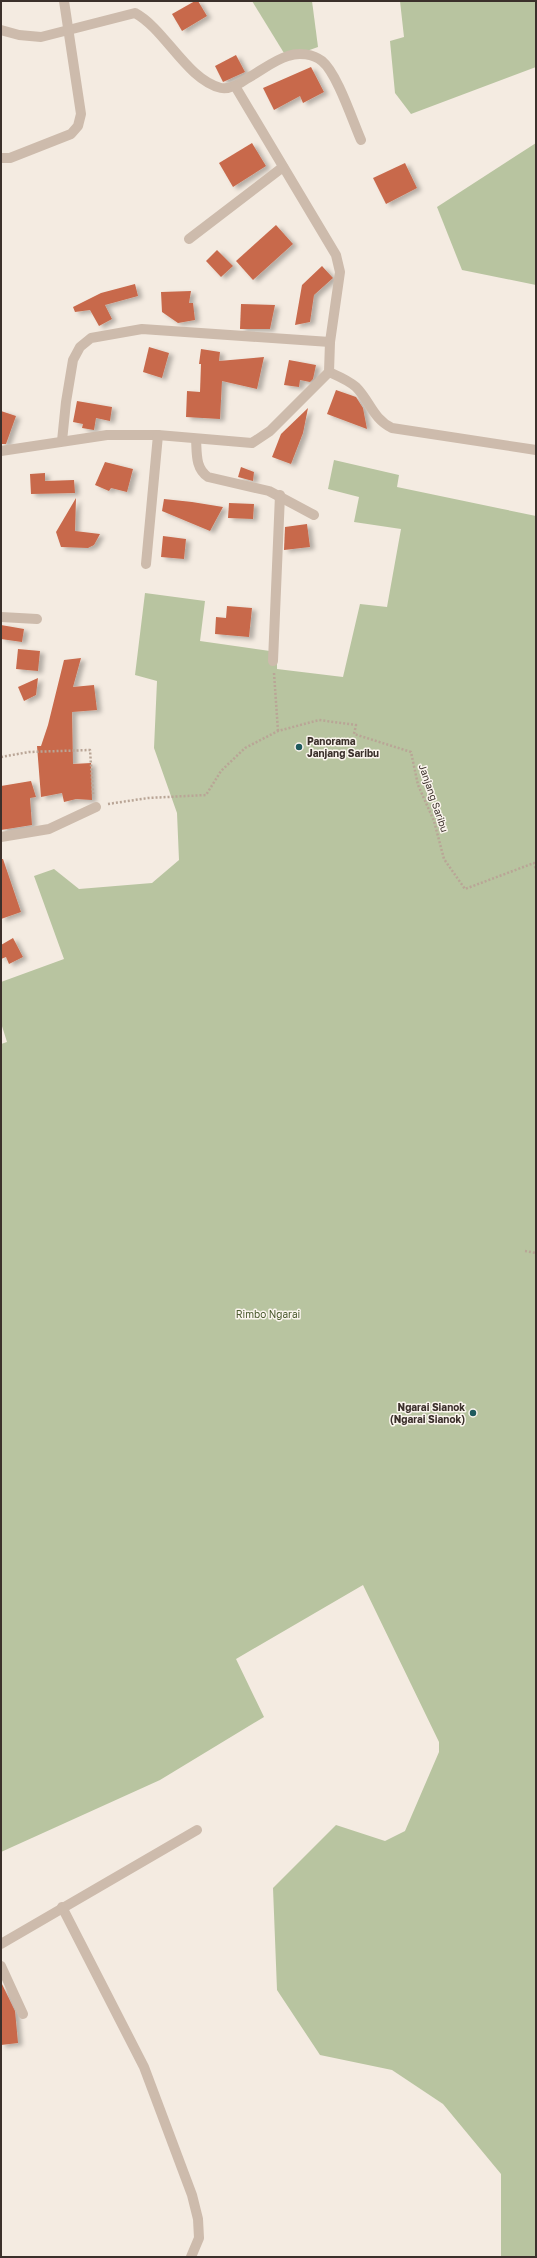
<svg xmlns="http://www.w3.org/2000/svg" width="537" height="2258" viewBox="0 0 537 2258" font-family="'Golos Text',sans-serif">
<defs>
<filter id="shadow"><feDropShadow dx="4.5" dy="2.5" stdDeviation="2" flood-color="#0004"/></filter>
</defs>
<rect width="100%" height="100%" fill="#f4ebe1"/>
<g fill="#b8c4a0">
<path d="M252 1H312L318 47 287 58Z"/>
<path d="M400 1H536V67L411 114 395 93 390 41 404 37Z"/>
<path d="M536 143V285L462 270 437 207Z"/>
<path d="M334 460 399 475 397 487 536 516V2257H501V2174L443 2104 392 2070 320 2055 277 1990 273 1888 336 1825 385 1841 405 1831 439 1752V1742L363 1585 236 1659 264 1717 160 1780 1 1852V1044L7 1042 1 1023V982L64 959 34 876 54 869 79 889 152 883 179 860 177 813 154 748 157 681 135 675 145 593 205 601 200 641 277 652V669L343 677 360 604 387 607 401 529 354 522 359 497 328 489Z"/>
</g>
<g fill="#c8694b" filter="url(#shadow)">
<path d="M195 1H198L207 16 182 31 172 14Z"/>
<path d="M236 55 245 72 223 82 215 66Z"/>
<path d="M311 67 324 92 303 103 300 96 274 110 263 88Z"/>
<path d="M252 143 266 166 233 187 219 163Z"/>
<path d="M405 163 417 188 386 204 373 178Z"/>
<path d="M276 225 293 244 253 280 236 261Z"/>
<path d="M217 250 233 266 221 277 206 261Z"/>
<path d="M322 266 333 278 314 295 310 322 295 325 302 285Z"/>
<path d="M135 284 138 296 105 305 112 319 99 326 90 310 75 312 73 307 101 293Z"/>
<path d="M191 291 189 303H193L195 320 178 323 162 312 161 292Z"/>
<path d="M241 304 275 305 270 329H240Z"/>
<path d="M149 347 169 353 162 378 143 372Z"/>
<path d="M201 349 220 352 219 361 264 357 257 389 222 381 220 419 186 417 187 391 200 392 201 364H199Z"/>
<path d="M289 360 316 365 313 379 310 382 300 380 299 387 284 385Z"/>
<path d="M336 390 356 397 363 408 367 429 327 414Z"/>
<path d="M77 401 112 407 110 421 96 418 94 430 82 428 83 424 73 422Z"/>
<path d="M308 408 303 433 291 464 272 457 281 434Z"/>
<path d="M1 411 16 416 6 444H1Z"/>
<path d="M105 462 133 469 127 492 111 488 109 491 95 485Z"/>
<path d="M241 467 254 472 253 481 238 477Z"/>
<path d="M45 473V481L74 480 75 493 31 494 30 474Z"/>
<path d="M76 498 75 531 100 534 94 545 88 548 61 547 56 532Z"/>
<path d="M164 499 192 502 223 507 210 531 162 511Z"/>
<path d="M229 503 254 504 253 519 228 518Z"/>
<path d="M307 524 310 547 284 550 285 527Z"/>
<path d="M163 536 186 539 184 559 161 557Z"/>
<path d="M227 606 252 608 249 637 215 634 216 617 226 618Z"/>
<path d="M1 625 24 629 22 642 1 639Z"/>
<path d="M18 649 40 651 38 671 16 669Z"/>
<path d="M81 658 73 687 94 685 97 710 72 712 73 764 91 763 92 800 76 799 64 802 62 793 41 797 37 746H41L48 725 64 660Z"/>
<path d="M38 678 36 695 24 701 18 687Z"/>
<path d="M31 781 36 797 30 798 32 825 1 830V786Z"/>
<path d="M1 859H3L21 912 1 919Z"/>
<path d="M13 938 23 957 9 964 6 957 1 959V945Z"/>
<path d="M1 1982 15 2011 18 2043 1 2045Z"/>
</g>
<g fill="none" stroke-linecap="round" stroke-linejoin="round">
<g stroke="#b9a596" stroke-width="2.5" stroke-dasharray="2 2" stroke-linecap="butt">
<path d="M274 673 278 731"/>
<path d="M1 757 29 752 90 750 93 794"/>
<path d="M108 804 148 798 206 795 221 771 245 748 278 731 319 720 356 725 354 734 411 752 418 785 434 821 444 859 465 889 534 863 536 870"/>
<path d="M525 1251 536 1253"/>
</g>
<g stroke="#cdbbac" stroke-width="10">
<path d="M1 30 19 35 41 37 135 13C165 29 187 80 221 88 230 90 241 83 248 78 261 71 274 60 288 56 299 52 313 54 322 61 337 73 353 122 361 140"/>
<path d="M1 158H10L71 134 78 126 81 114 64 1"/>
<path d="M189 239 283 167"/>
<path d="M329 372C338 376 348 380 356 387 370 401 373 419 392 428L536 450"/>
<path d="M196 439C197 453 195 468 208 477L269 491 314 515"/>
<path d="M62 441 66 402 73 360 80 347 91 338 142 329 330 342"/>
<path d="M1 451 107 435H158L252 443 270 431 329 372 330 342 340 272 336 255 235 86"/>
<path d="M146 564 158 435"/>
<path d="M1 617 37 619"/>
<path d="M273 661 280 495"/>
<path d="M1 837 49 829 96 807"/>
<path d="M62 1907 144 2067 192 2195 198 2219 199 2238 191 2257"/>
<path d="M1 1944 197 1830"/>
<path d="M1 1966 23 2014"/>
</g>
</g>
<g fill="#1f5a5e" stroke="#fbf5ee" stroke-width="1.5">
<circle cx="299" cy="747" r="4"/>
<circle cx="473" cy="1413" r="4"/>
</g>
<g text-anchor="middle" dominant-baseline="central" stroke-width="3" stroke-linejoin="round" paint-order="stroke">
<g font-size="10" font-weight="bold" fill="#3b302b" stroke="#fbf5ee" text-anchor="start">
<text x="307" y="741">Panorama<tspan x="307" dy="12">Janjang Saribu</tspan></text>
<text x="465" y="1407" text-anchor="end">Ngarai Sianok<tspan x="465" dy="12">(Ngarai Sianok)</tspan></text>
</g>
<g font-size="10" fill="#3b302b" stroke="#fbf5ee">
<text transform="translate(434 798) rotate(71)">Janjang Saribu</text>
</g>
<g font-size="10" fill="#4a5a2e" stroke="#fbf5ee">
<text x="268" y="1314">Rimbo Ngarai</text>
</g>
</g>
<rect width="537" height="2258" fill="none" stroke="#3b302b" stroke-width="4"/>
</svg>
